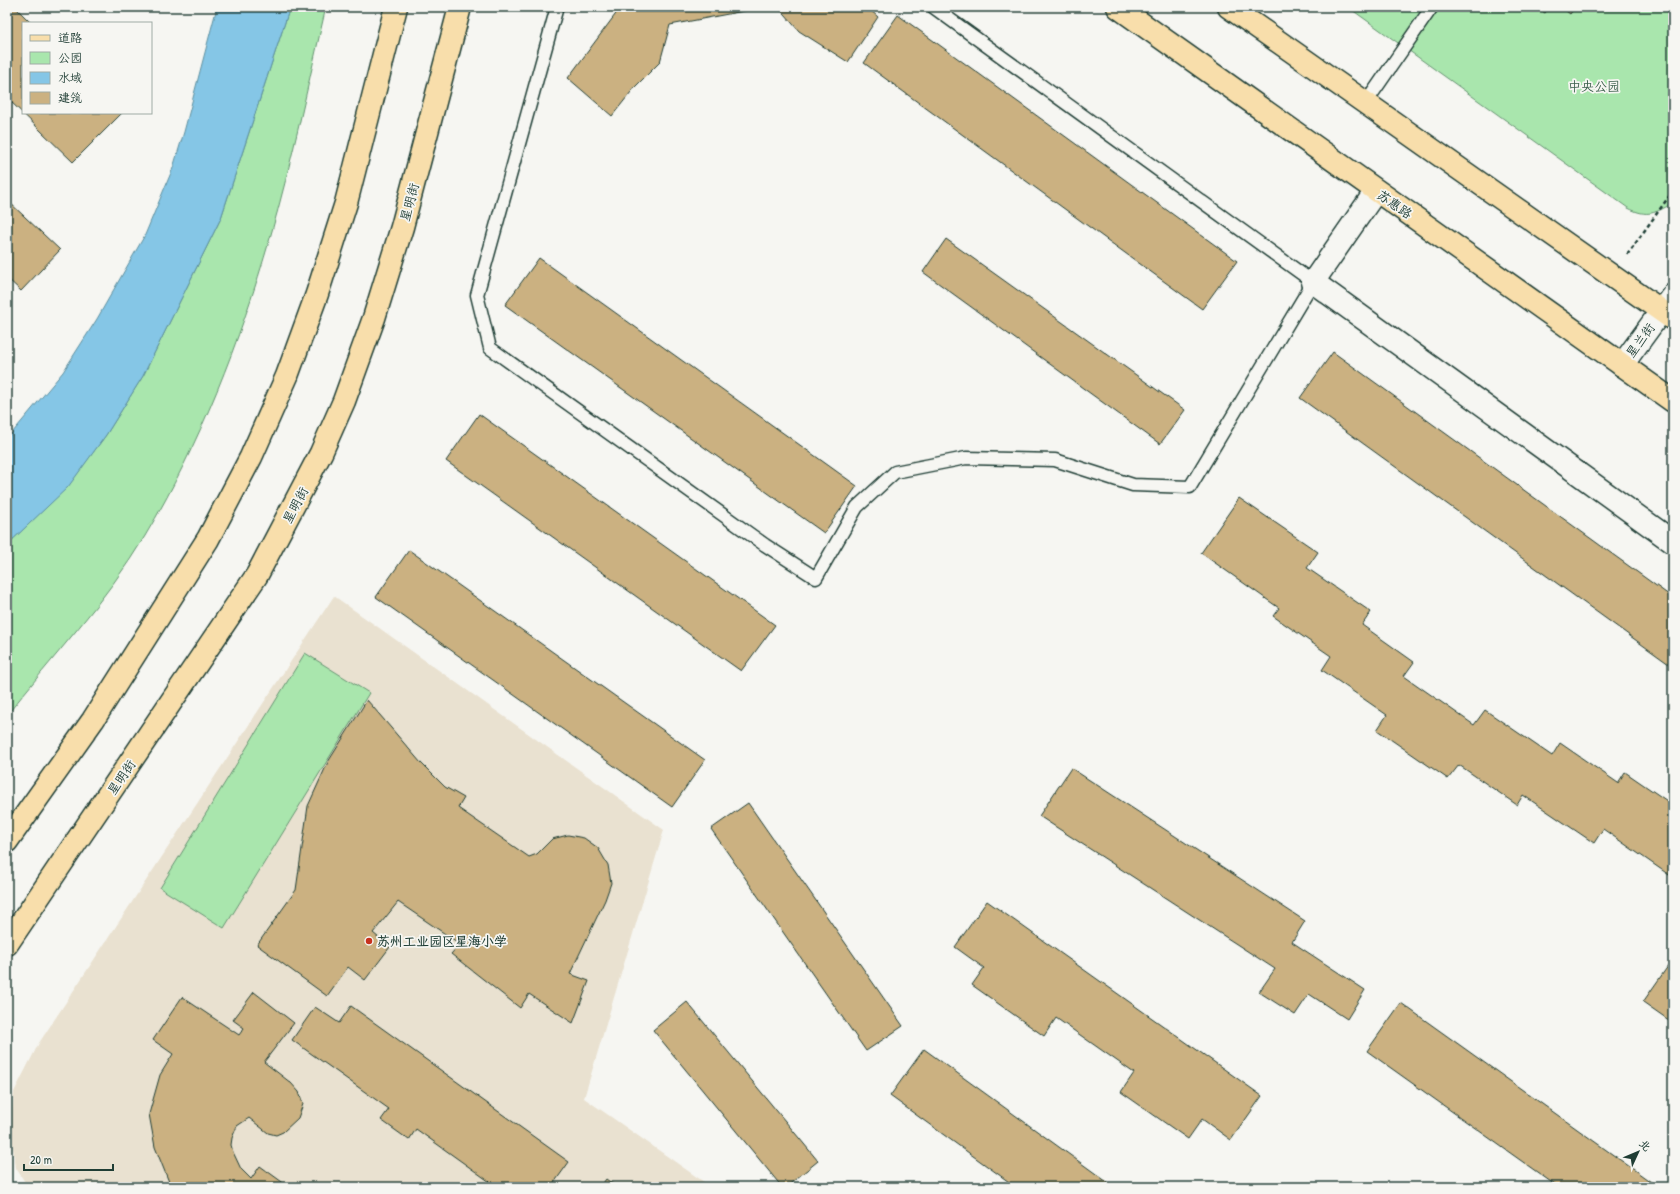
<svg xmlns="http://www.w3.org/2000/svg" width="1680" height="1194" viewBox="0 0 1680 1194" font-family="'Patrick Hand','LXGW WenKai TC',sans-serif">
<rect width="100%" height="100%" fill="#f6f6f2"/>
<filter id="ink" filterUnits="userSpaceOnUse"><feTurbulence type="fractalNoise" baseFrequency=".025" numOctaves="2"/><feDisplacementMap in="SourceGraphic" scale="8" xChannelSelector="R" yChannelSelector="G"/><feConvolveMatrix kernelMatrix="1 2 1 2 8 2 1 2 1" color-interpolation-filters="sRGB"/></filter>
<g filter="url(#ink)">
<path fill="#e9e1d0" d="M334 596 664 830 584 1098 711 1187H28L16 1168 10 1129 14 1092 39 1043Z"/>
<g fill="#a9e6ad" stroke="#649270">
<path d="M290 7H326C308 84 292 162 270 238 240 341 200 444 145 536 106 601 53 656 7 715V545L68 486 106 435 143 376 221 218Z"/>
<path d="M1348 7H1673V203C1655 213 1648 218 1628 208Z"/>
<path d="M305 653 369 693 224 928 160 888Z"/>
</g>
<path fill="#85c6e6" stroke="#5c8f9f" d="M217 7H290L221 218 143 376 106 435 68 487 7 545V439L63 372 97 319 145 235 173 168 184 132Z"/>
<g fill="#cbb181" stroke="#1f3d34">
<path d="M7 7H15L31 23H23V113H122L73 162 7 98Z"/>
<path d="M621 7H765L670 25 660 62 635 87 612 116 568 78Z"/>
<path d="M778 7H867L878 17 848 62 799 31Z"/>
<path d="M1536 7H1550L1545 13Z"/>
<path d="M1561 7H1575L1570 14Z"/>
<path d="M898 15 1237 261 1202 309 864 63Z"/>
<path d="M7 200 60 250 21 291 7 278Z"/>
<path d="M946 239 1185 410 1160 444 923 272Z"/>
<path d="M539 258 857 486 824 533 505 305Z"/>
<path d="M1333 352 1673 598V667L1300 398Z"/>
<path d="M479 414 775 625 741 671 446 461Z"/>
<path d="M1239 498 1318 552 1307 568 1371 612 1362 625 1414 662 1404 676 1474 725 1485 710 1552 756 1560 743 1618 783 1625 772 1673 805V875L1672 877 1603 829 1594 843 1523 795 1517 805 1459 765 1448 779 1377 730 1387 715 1322 670 1331 656 1273 616 1279 608 1201 553Z"/>
<path d="M409 550 705 760 672 807 376 597Z"/>
<path d="M367 700 421 763 445 787 464 798 458 808 529 857 537 854 552 839 568 835 584 838 598 848 608 865 611 883 605 900 570 974 589 981 573 1023 529 994 520 1008 451 954 460 944 398 902 373 933 390 947 365 980 348 967 327 996 257 945 296 890 308 806 328 762Z"/>
<path d="M1071 768 1305 921 1292 942 1365 990 1347 1019 1309 994 1295 1015 1259 992 1275 969 1039 816Z"/>
<path d="M748 803 903 1026 866 1051 711 829Z"/>
<path d="M987 901 1262 1096 1231 1140 1202 1119 1188 1139 1121 1092 1134 1073 1056 1018 1044 1036 972 985 984 968 955 947Z"/>
<path d="M1673 959V1023L1643 1002Z"/>
<path d="M254 992 294 1023 264 1062 291 1083 299 1092 303 1104 298 1118 283 1132 276 1135 268 1133 249 1118 237 1126 232 1138 231 1145 233 1152 241 1169 251 1179 260 1166 289 1187H171L155 1147 149 1114 160 1075 173 1054 153 1040 182 997 239 1035 244 1028 233 1020Z"/>
<path d="M687 1002 818 1161 786 1187H782L653 1030Z"/>
<path d="M1401 1003 1658 1187H1558L1367 1051Z"/>
<path d="M351 1006 569 1162 551 1187H497L416 1129 409 1140 381 1120 389 1109 292 1040 315 1007 339 1023Z"/>
<path d="M924 1049 1114 1187H1016L890 1096Z"/>
<path d="M606 1179 617 1187H600Z"/>
</g>
<g fill="none" stroke-linecap="round" stroke-linejoin="round">
<defs>
<g id="service">
<path d="M557 7 477 295 490 348 765 545 816 578 857 507 895 472 966 458 1055 460 1133 485 1190 487 1313 282 933 7"/>
<path d="M1365 104 1432 7"/>
</g>
<path id="minor" d="M1376 191 1313 282 1673 542"/>
<path id="tertiary" d="M1622 365 1673 295"/>
<g id="primary">
<path d="M1118 7 1673 401"/>
<path d="M1229 7 1673 319"/>
<path d="M7 841 93 720 208 539 251 457 287 376 317 294 346 203 396 7"/>
<path d="M7 944 257 575 321 453 344 401 374 318 402 227 460 7"/>
</g>
</defs>
<use href="#service" stroke="#1f3d34" stroke-width="15"/>
<use href="#minor" stroke="#1f3d34" stroke-width="25"/>
<use href="#tertiary" stroke="#1f3d34" stroke-width="25"/>
<use href="#primary" stroke="#1f3d34" stroke-width="25"/>
<path stroke="#1f3d34" stroke-width="2.5" stroke-dasharray="4 3" stroke-linecap="butt" d="M1627 255 1673 191"/>
<use href="#service" stroke="#f6f6f2" stroke-width="12"/>
<use href="#minor" stroke="#f6f6f2" stroke-width="22"/>
<use href="#tertiary" stroke="#f6f6f2" stroke-width="22"/>
<use href="#primary" stroke="#f8deab" stroke-width="22"/>
</g>
</g>
<circle fill="#c8321e" stroke="#f6f6f2" stroke-width="1.5" cx="369" cy="941" r="4"/>
<g text-anchor="middle" dominant-baseline="central" stroke-width="3.5" stroke-linejoin="round" paint-order="stroke">
<g font-size="13" fill="#3b5f4c" stroke="#f6f6f2">
<text x="1594" y="86">中央公园</text>
</g>
<g font-size="13" fill="#1f3d34" stroke="#f6f6f2">
<text transform="translate(409 202) rotate(-75)">星明街</text>
<text transform="translate(1395 204) rotate(35)">苏惠路</text>
<text transform="translate(1640 340) rotate(-54)">星兰街</text>
<text transform="translate(295 505) rotate(-62)">星明街</text>
<text transform="translate(121 777) rotate(-56)">星明街</text>
</g>
<g font-size="13" font-weight="bold" fill="#1f3d34" stroke="#f6f6f2" text-anchor="start">
<text x="377" y="941">苏州工业园区星海小学</text>
</g>
</g>
<rect width="1680" height="1194" fill="none" stroke="#f6f6f2" stroke-width="24"/>
<rect x="12" y="12" width="1656" height="1170" fill="none" stroke="#1f3d34" stroke-width="1.5" filter="url(#ink)"/>
<rect x="22" y="22" width="130" height="92" fill="#f6f6f2" stroke="#a0aca6"/>
<rect x="30" y="35" width="20" height="6" fill="#f8deab" stroke="#a0aca6"/>
<text x="58" y="42" font-size="12" fill="#1f3d34">道路</text>
<rect x="30" y="52" width="20" height="12" fill="#a9e6ad" stroke="#a0aca6"/>
<text x="58" y="62" font-size="12" fill="#1f3d34">公园</text>
<rect x="30" y="72" width="20" height="12" fill="#85c6e6" stroke="#a0aca6"/>
<text x="58" y="82" font-size="12" fill="#1f3d34">水域</text>
<rect x="30" y="92" width="20" height="12" fill="#cbb181" stroke="#a0aca6"/>
<text x="58" y="102" font-size="12" fill="#1f3d34">建筑</text>
<g transform="translate(1638 1152) rotate(46)" stroke="#f6f6f2" stroke-width="3" paint-order="stroke">
<path d="M0-3L7 15L0 10L-7 15Z" fill="#1f3d34"/>
<text y="-6" font-size="11" font-weight="bold" text-anchor="middle" fill="#1f3d34">北</text>
</g>
<path d="M24 1164v6h89v-6" fill="none" stroke="#1f3d34" stroke-width="2"/>
<text x="30" y="1164" font-size="12" fill="#1f3d34" stroke="#f6f6f2" stroke-width="3" paint-order="stroke">20 m</text>
</svg>
